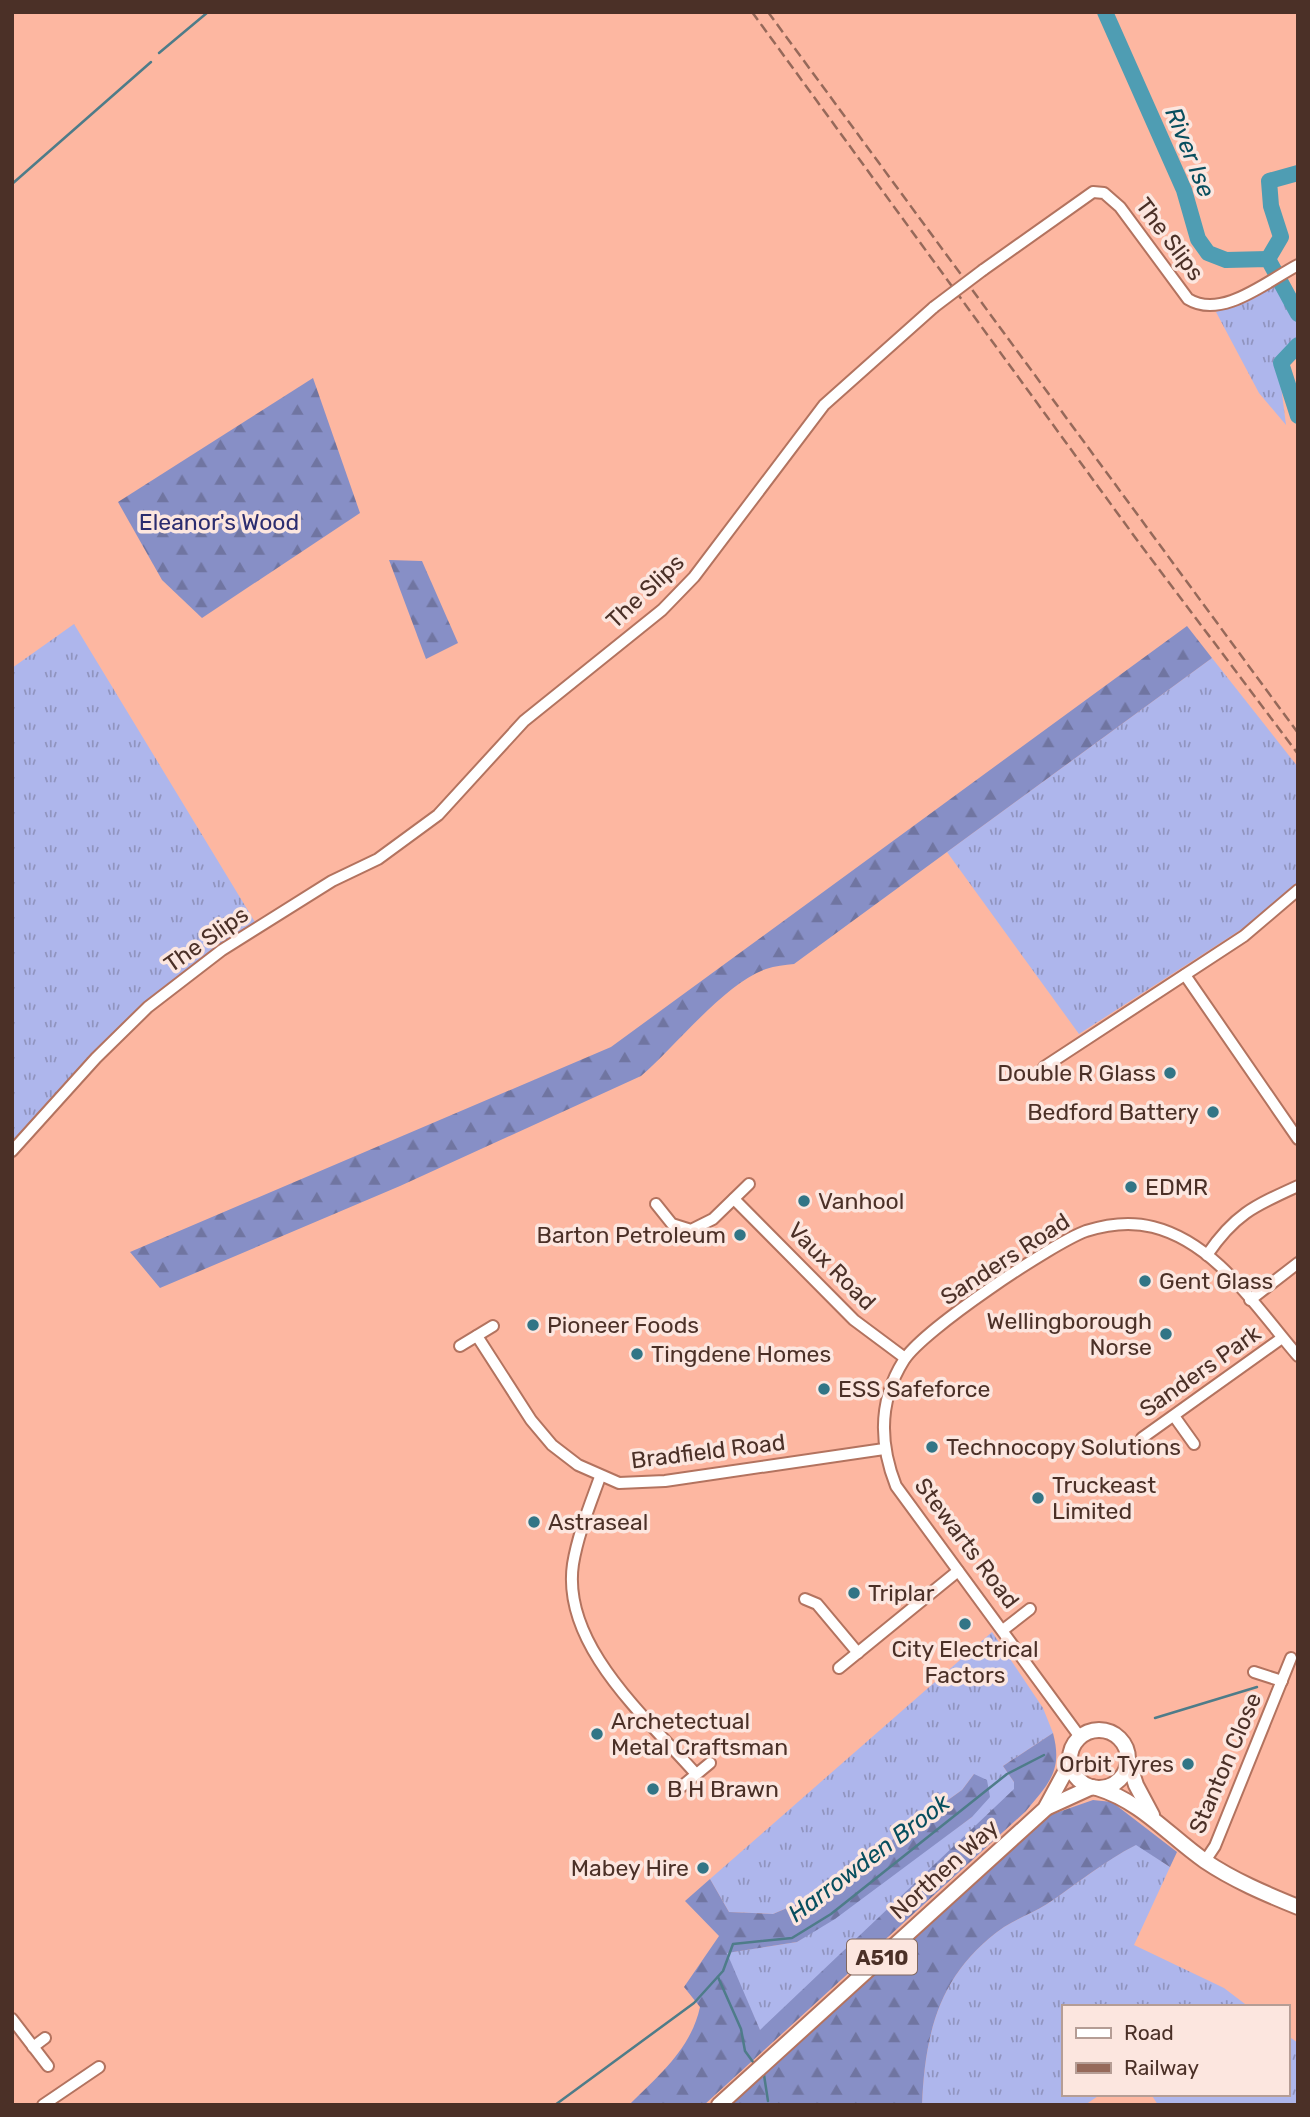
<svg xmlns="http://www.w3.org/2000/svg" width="1310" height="2117" viewBox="0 0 1310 2117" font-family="Rubik,sans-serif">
<defs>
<pattern id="grass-tufts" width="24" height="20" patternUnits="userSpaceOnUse" patternTransform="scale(1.75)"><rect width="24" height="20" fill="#aeb6ec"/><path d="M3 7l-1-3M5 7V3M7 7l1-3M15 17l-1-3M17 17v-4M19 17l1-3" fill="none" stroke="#9094bf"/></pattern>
<pattern id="forest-firs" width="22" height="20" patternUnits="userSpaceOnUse" patternTransform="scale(1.75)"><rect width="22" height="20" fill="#878fc6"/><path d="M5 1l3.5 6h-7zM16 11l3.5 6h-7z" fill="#7075a1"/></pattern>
</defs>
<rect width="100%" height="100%" fill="#fdb7a1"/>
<g fill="url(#grass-tufts)">
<path d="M1279 282 1298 321 1295 347 1278 362 1286 425 1259 393 1216 312Z"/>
<path d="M74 624 258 927 148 1007 12 1151V668Z"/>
<path d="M1212 658 1298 767V882L1256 920 1079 1034 947 852Z"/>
<path d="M992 1632 1043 1708 1053 1733 1003 1766 1014 1782 1015 1789 760 2031 726 1953 797 1942 972 1817 974 1774 962 1790 813 1897 773 1914 729 1912 710 1879Z"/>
<path d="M1137 1844 1170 1867 1134 1945 1224 1988 1249 2007H1063V2094H1101L1085 2105H922C925 2031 940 1972 1004 1927 1018 1918 1033 1913 1047 1904 1077 1884 1104 1861 1137 1844Z"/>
<path d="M1287 2035 1298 2043V2105H1158L1151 2094H1287Z"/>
</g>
<g fill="url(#forest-firs)">
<path d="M313 378 360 513 202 618 162 580 118 502Z"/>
<path d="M389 560 422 561 458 643 426 659Z"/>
<path d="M1187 626 1212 658 794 964C785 965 775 966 766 969 724 984 676 1046 641 1076L400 1186 160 1288 130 1252 611 1047Z"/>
<path d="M1053 1733C1063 1771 1049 1783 1026 1811L704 2105H629C658 2076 691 2049 700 2007L684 1987 719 1936 685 1901 710 1879 729 1912 773 1914 813 1897 962 1790 974 1774 987 1780 990 1797 972 1817 835 1919 797 1942 727 1953 760 2030 1014 1789V1782L1003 1766Z"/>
<path d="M1093 1800 1112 1802 1177 1852 1170 1867 1136 1845C1104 1861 1077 1884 1047 1904 1033 1913 1018 1918 1004 1927 940 1972 925 2031 922 2105H729L1050 1815Z"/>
</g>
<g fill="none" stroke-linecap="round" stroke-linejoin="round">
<g stroke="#4e7c89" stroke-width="2.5">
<path d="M159 53 208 12"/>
<path d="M12 184 151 62"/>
<path d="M1155 1718 1257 1687"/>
<path d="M718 1977 741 2029 745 2051 753 2062"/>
<path d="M764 2075 768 2101"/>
<path d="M555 2105 694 2003 723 1971 733 1944 792 1938 831 1914 1007 1774 1044 1755"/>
</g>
<g stroke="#4f9db3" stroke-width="16">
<path d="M1105 12 1184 190 1198 239 1208 253 1226 260 1268 259 1298 314"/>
<path d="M1268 259 1281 237 1271 206 1269 181 1298 173"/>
<path d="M1298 345 1281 363 1298 416"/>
</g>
<defs>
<g id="minor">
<path d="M983 270 1093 192 1104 193 1120 207 1188 299C1222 320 1267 281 1298 265"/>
<path d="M1185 975 1298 1139"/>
<path d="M1044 1067 1244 936 1298 890"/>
<path d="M12 1151 96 1058 148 1007 222 950 332 881 378 859 438 815 524 721 662 610 694 577 824 405 934 307"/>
<path d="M734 1199 854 1320 905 1358"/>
<path d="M656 1204 672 1224 691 1230 713 1219 749 1184"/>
<path d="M1207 1255C1235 1214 1254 1206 1298 1186"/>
<path d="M1250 1300 1298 1263"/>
<path d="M477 1336 531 1420 552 1445 578 1465 619 1483 665 1481 884 1449"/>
<path d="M460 1346 493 1326"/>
<path d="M1174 1416 1194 1444"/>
<path d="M1142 1438 1282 1338"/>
<path d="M600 1477C590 1505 578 1534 573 1564 561 1645 647 1718 696 1774"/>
<path d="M805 1599 817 1604 858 1653"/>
<path d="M1003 1630 1030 1609"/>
<path d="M839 1668 958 1571"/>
<path d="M1254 1672 1282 1681"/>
<path d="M1080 1737 896 1486C879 1443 878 1401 904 1360 923 1330 1051 1244 1086 1231 1108 1224 1130 1221 1153 1227 1217 1243 1257 1309 1298 1356"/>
<path d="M681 1787 710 1763"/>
<path d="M1205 1861 1215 1846 1291 1658"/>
<path d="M12 2019 48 2066"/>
<path d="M33 2047 45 2038"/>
<path d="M43 2105 99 2067"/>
</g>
<g id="major">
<circle cx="1099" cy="1759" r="29"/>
<path d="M1128 1760 1136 1785 1152 1815"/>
<path d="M1097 1788C1142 1802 1168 1835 1205 1861 1233 1880 1266 1894 1298 1907"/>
<path d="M1046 1808 1092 1787"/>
<path d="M719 2105 1045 1809 1070 1763"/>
</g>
</defs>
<use href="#minor" stroke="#b3735f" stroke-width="14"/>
<use href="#major" stroke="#b3735f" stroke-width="18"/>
<use href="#minor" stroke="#fff" stroke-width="10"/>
<use href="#major" stroke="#fff" stroke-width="14"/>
<g stroke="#96695a" stroke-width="2.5" stroke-dasharray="10 5" stroke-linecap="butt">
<path d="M752 12 1137 540 1298 754"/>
<path d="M768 12 1298 733"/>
</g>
<defs>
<path id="minor-bridge" d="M934 307 983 270"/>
</defs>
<use href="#minor-bridge" stroke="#b3735f" stroke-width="14" stroke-linecap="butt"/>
<use href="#minor-bridge" stroke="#fff" stroke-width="10"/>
</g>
<g fill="#327586" stroke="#fce6df" stroke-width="2.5">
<circle cx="1170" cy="1073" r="7"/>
<circle cx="1213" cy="1112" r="7"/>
<circle cx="1131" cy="1187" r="7"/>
<circle cx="804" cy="1201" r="7"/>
<circle cx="740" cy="1235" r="7"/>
<circle cx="1145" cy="1281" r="7"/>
<circle cx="533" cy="1325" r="7"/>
<circle cx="1166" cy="1334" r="7"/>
<circle cx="637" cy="1354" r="7"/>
<circle cx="824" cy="1389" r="7"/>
<circle cx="932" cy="1447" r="7"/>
<circle cx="1038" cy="1498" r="7"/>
<circle cx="534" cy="1522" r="7"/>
<circle cx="854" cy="1593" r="7"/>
<circle cx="965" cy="1624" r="7"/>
<circle cx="597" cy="1734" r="7"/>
<circle cx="1188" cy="1764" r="7"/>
<circle cx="653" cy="1789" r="7"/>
<circle cx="703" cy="1868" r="7"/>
</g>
<g text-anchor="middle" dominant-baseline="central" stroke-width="7" stroke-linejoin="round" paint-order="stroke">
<rect fill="#fce6df" stroke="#80675e" stroke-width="2" x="847" y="1939.5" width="70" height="35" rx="5"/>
<g font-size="21" font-weight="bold" fill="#4b3027">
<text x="882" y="1957">A510</text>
</g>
<g font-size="23" fill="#4b3027" stroke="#fce6df">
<text transform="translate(1170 239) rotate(53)">The Slips</text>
<text transform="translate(645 591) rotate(-43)">The Slips</text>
<text transform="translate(206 939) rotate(-35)">The Slips</text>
<text transform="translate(1005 1259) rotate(-33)">Sanders Road</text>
<text transform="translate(832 1266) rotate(45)">Vaux Road</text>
<text transform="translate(1200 1371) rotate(-35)">Sanders Park</text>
<text transform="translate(708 1451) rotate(-7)">Bradfield Road</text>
<text transform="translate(967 1543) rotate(53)">Stewarts Road</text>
<text transform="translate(1225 1763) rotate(-67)">Stanton Close</text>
<text transform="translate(944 1869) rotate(-42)">Northen Way</text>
</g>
<g font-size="23" fill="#2b2c6f" stroke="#fce6df">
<text x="219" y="522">Eleanor's Wood</text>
</g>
<g font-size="23" fill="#4b3027" stroke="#fce6df" text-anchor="start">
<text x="1156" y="1073" text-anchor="end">Double R Glass</text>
<text x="1199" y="1112" text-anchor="end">Bedford Battery</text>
<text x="1145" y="1187">EDMR</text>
<text x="818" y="1201">Vanhool</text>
<text x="726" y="1235" text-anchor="end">Barton Petroleum</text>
<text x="1159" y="1281">Gent Glass</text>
<text x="1152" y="1321" text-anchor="end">Wellingborough<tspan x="1152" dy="26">Norse</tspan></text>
<text x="547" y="1325">Pioneer Foods</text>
<text x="651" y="1354">Tingdene Homes</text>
<text x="838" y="1389">ESS Safeforce</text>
<text x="946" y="1447">Technocopy Solutions</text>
<text x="1052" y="1485">Truckeast<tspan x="1052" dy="26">Limited</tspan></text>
<text x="548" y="1522">Astraseal</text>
<text x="868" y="1593">Triplar</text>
<text x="965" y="1649" text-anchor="middle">City Electrical<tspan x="965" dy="26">Factors</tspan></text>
<text x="611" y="1721">Archetectual<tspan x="611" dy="26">Metal Craftsman</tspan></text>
<text x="1174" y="1764" text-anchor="end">Orbit Tyres</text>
<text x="667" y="1789">B H Brawn</text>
<text x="689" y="1868" text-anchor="end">Mabey Hire</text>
</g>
<g font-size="24" font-style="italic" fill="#074e5e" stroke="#fce6df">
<text transform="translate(1190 152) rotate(68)">River Ise</text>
<text transform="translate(869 1858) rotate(-37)">Harrowden Brook</text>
</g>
</g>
<rect width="1310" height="2117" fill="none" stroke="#4b3027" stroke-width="28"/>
<rect x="1062" y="2005" width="228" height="91" fill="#fce6df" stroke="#b59d95" stroke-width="2"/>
<rect x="1076" y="2028" width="35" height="10" fill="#ffffff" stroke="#b59d95" stroke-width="2"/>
<text x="1124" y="2040" font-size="21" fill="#4b3027">Road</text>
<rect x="1076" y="2063" width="35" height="10" fill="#96695a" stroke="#b59d95" stroke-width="2"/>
<text x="1124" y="2075" font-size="21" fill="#4b3027">Railway</text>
</svg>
